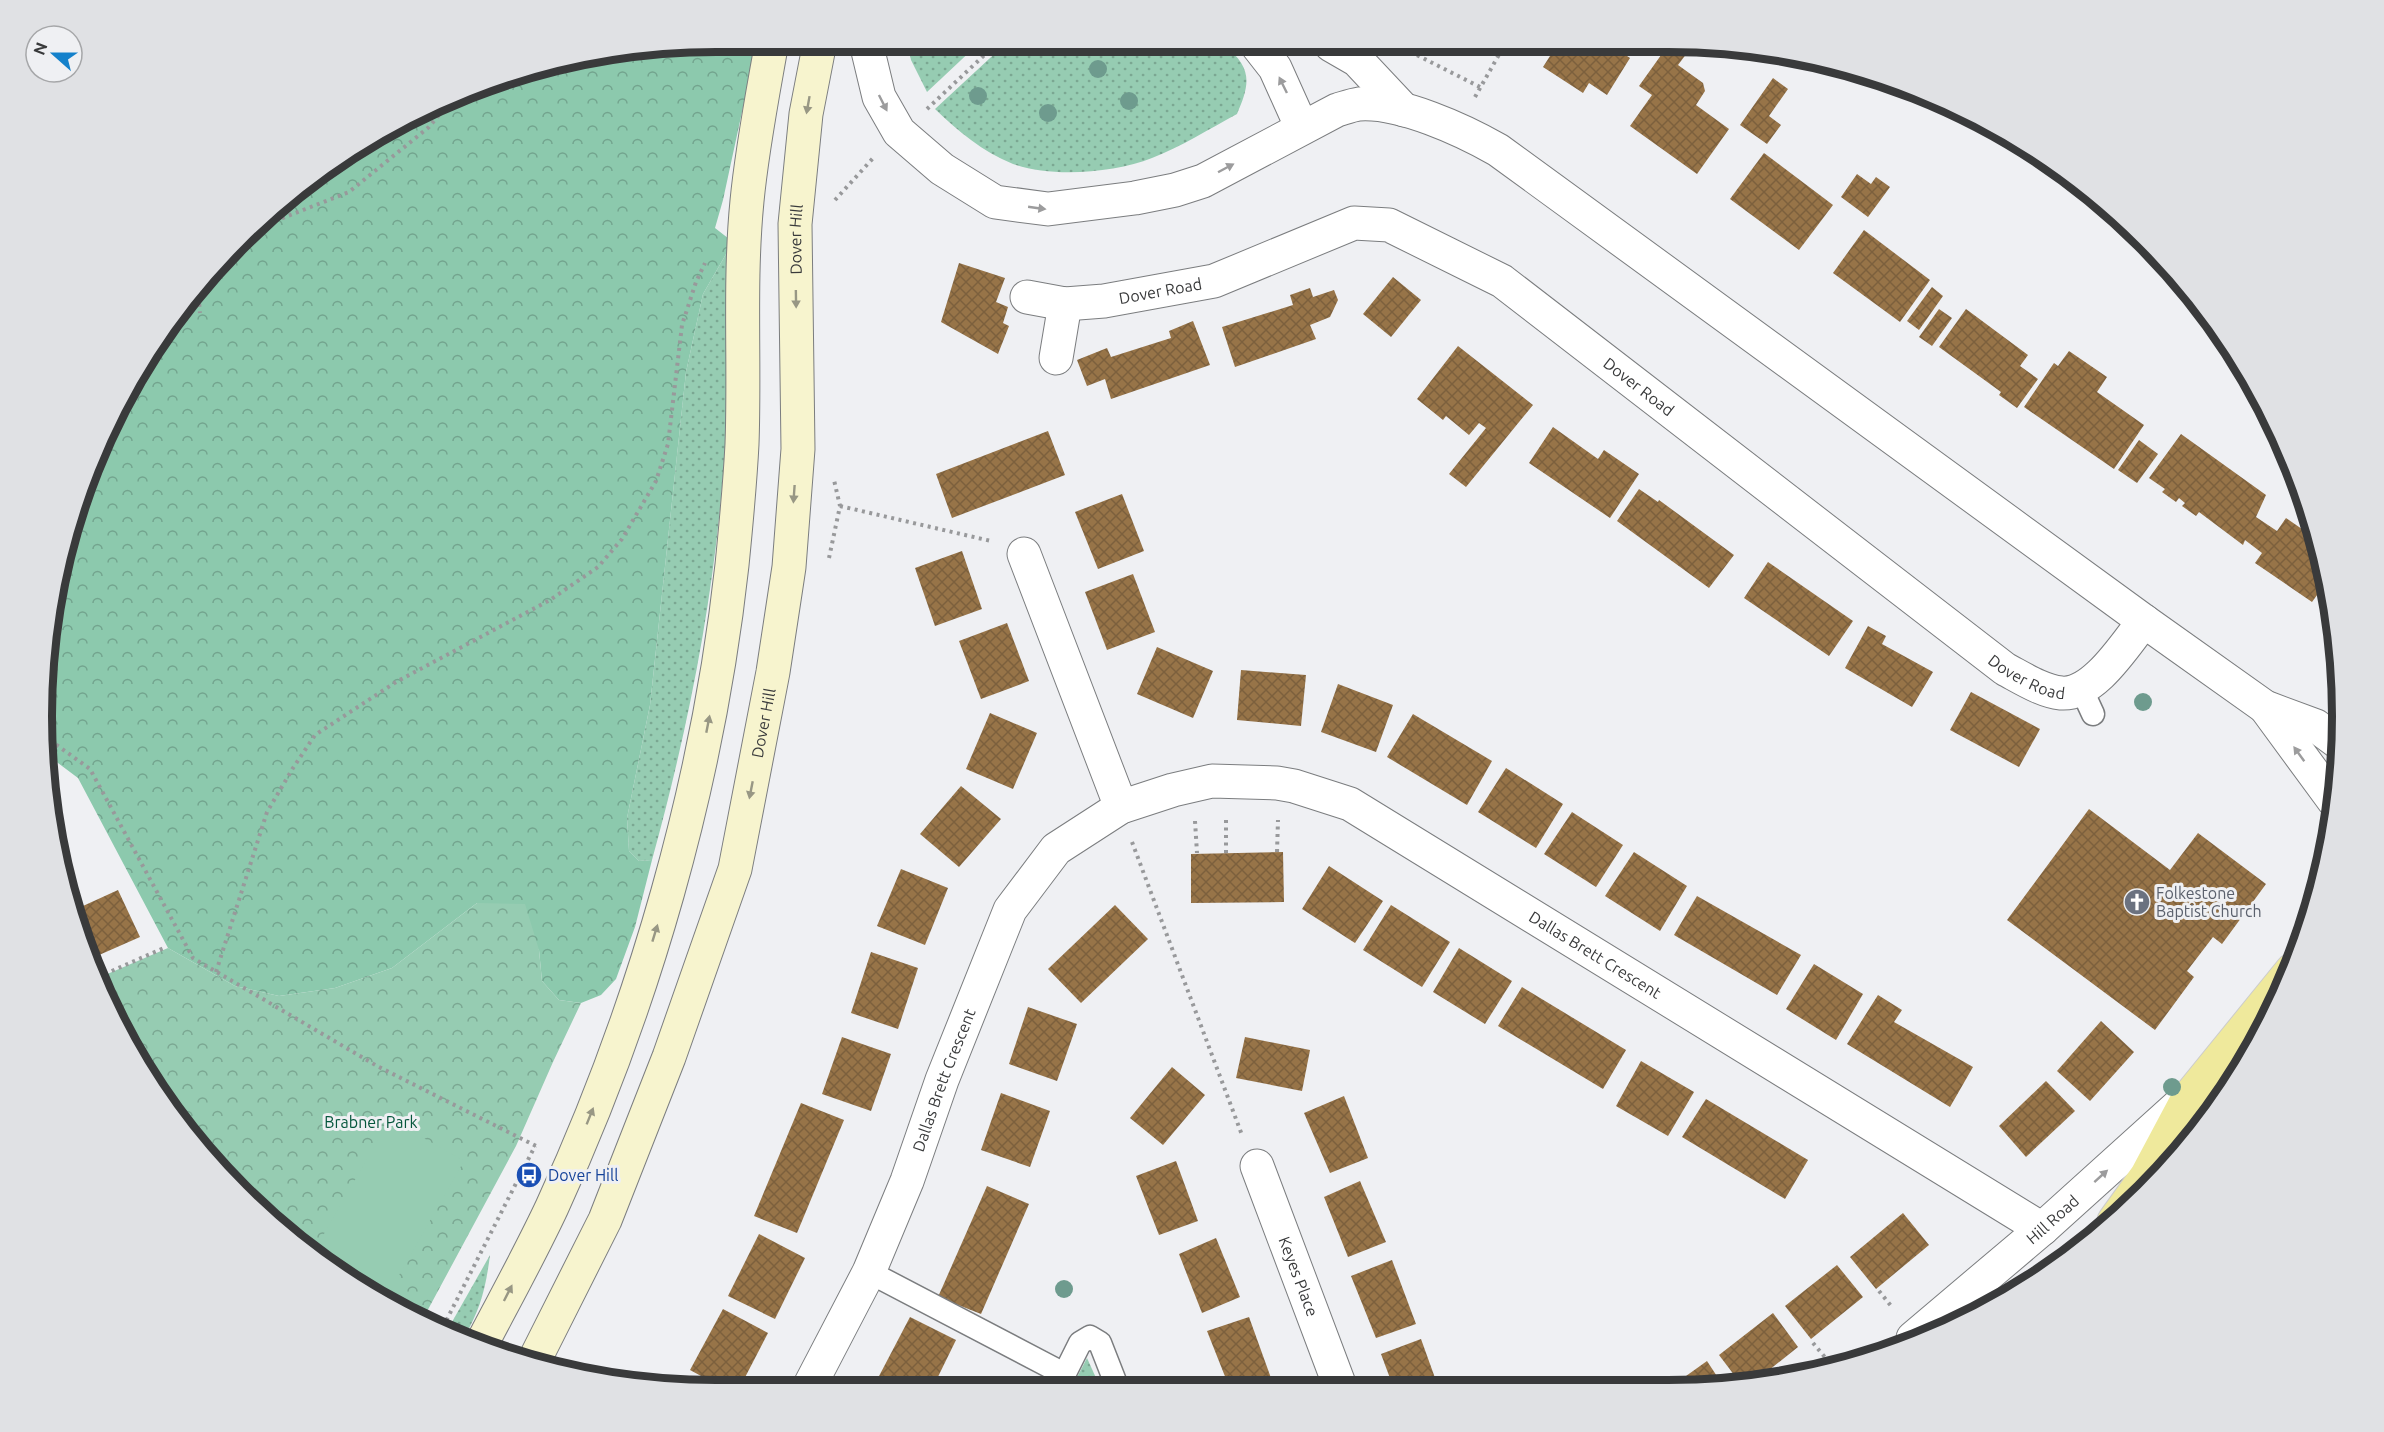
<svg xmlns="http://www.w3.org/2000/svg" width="2384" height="1432" viewBox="0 0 2384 1432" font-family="Ubuntu,sans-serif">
<defs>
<pattern id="grass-dots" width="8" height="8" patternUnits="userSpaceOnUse" patternTransform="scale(1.5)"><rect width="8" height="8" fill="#96ccb2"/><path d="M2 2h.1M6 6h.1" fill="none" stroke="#7ba792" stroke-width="1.8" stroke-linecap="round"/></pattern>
<pattern id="forest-crowns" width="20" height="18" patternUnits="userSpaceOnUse" patternTransform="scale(1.5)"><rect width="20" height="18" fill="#8cc9ad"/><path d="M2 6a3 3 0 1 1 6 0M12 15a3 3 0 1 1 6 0" fill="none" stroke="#73a48e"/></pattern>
<pattern id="park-crowns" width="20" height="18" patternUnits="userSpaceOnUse" patternTransform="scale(1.5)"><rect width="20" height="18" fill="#96ccb2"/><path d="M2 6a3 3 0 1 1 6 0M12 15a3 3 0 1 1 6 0" fill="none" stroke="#7ba792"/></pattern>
<pattern id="building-cross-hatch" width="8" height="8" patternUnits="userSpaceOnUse" patternTransform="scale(1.5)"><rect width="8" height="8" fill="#977448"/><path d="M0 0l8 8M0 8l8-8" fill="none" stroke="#7c603d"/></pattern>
</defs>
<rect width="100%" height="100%" fill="#eff0f3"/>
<g fill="url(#grass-dots)">
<path d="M1224 45C1253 68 1250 84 1237 114 1209 129 1181 147 1152 158 1114 173 1052 178 1013 164 983 152 958 131 935 109L1003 46Z"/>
<path d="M976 46 927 92 911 60 908 47Z"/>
<path d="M733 242C730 330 729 420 720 509 708 628 684 744 652 860L639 861 629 851 627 818 650 705 686 372 703 294Z"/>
<path d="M490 1255C486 1286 481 1309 464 1337L448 1329Z"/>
<path d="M1087 1358 1101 1389H1071Z"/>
</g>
<path fill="url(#forest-crowns)" d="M756 47 723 200 715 228 733 242 703 294 686 372 650 705 627 818 629 851 639 861 652 860 635 927 616 979 601 995 581 1003 559 1000 542 981 539 950 477 903 392 968 335 988 279 996 235 986 168 948 78 778 46 754 42 716 48 628 78 500 156 341 239 240 306 181 418 112 500 78 628 48Z"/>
<path fill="url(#park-crowns)" d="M477 903 525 904 539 950 542 981 559 1000 581 1003 553 1062 516 1146 424 1317 341 1276 240 1193 181 1126 132 1053 98 978 168 948 235 986 279 996 335 988 392 968Z"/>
<path fill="#96ccb2" d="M390 1119 464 1161 386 1298 341 1276 313 1253Z"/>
<g fill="url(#building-cross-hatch)">
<path d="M1532 44H1609L1630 58 1607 95 1589 83 1583 93 1543 67 1550 56Z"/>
<path d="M1669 44 1693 45 1678 65 1703 83 1705 91 1696 105 1729 129 1697 174 1630 126 1652 95 1639 86Z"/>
<path d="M1773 78 1788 89 1769 116 1781 125 1767 144 1740 125Z"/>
<path d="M1764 153 1833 205 1799 250 1730 199Z"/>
<path d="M1857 174 1871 184 1876 177 1890 187 1868 217 1841 197Z"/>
<path d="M1864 230 1930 280 1900 322 1833 273Z"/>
<path d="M959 263 1005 278 996 302 1008 307 1003 323 1009 326 998 354 941 322Z"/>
<path d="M1393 277 1421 300 1391 337 1363 314Z"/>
<path d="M1932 287 1943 296 1919 330 1907 321Z"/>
<path d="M1310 288 1313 297 1334 290 1338 300 1330 317 1310 325 1316 339 1235 367 1222 327 1293 305 1290 295Z"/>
<path d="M1939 309 1952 318 1932 346 1919 337Z"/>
<path d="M1966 309 2028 355 2020 366 2038 379 2017 408 1999 395 2001 392 1939 347Z"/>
<path d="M1193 321 1210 365 1111 399 1105 379 1087 386 1077 360 1107 348 1111 357 1171 338 1169 331Z"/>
<path d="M1458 346 1533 405 1466 487 1449 474 1486 428 1479 423 1469 435 1446 416 1443 420 1417 399Z"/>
<path d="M2069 351 2107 377 2097 392 2144 425 2114 469 2024 407 2054 363 2058 366Z"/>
<path d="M1553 427 1598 459 1604 450 1639 474 1610 518 1529 463Z"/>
<path d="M1048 431 1065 475 952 518 936 474Z"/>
<path d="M2181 434 2266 495 2256 517 2277 531 2286 518 2315 538 2328 580 2312 602 2255 563 2262 553 2245 540 2243 545 2199 512 2196 516 2182 506 2185 503 2179 498 2176 502 2162 492 2165 489 2149 478Z"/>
<path d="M2139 440 2158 454 2137 483 2118 470Z"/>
<path d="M1639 489 1658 502 1659 500 1734 555 1709 588 1617 521Z"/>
<path d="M1122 494 1144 551 1098 569 1075 512Z"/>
<path d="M962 551 982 609 935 626 915 568Z"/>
<path d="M1768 562 1853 621 1829 656 1744 598Z"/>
<path d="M1133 574 1155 632 1107 650 1085 592Z"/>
<path d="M1007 623 1029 681 981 699 959 641Z"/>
<path d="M1868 626 1886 636 1882 644 1933 672 1912 707 1845 668Z"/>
<path d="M1157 647 1213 671 1193 718 1137 694Z"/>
<path d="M1241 670 1306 675 1301 726 1237 720Z"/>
<path d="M1338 684 1393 705 1376 752 1321 732Z"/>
<path d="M1971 692 2040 729 2019 767 1950 730Z"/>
<path d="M990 713 1037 733 1013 789 966 769Z"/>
<path d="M1413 714 1492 761 1467 805 1387 757Z"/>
<path d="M1506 768 1563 804 1536 848 1478 812Z"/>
<path d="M961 786 1001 819 959 867 920 834Z"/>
<path d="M2089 809 2170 870 2198 833 2266 884 2222 944 2213 937 2187 971 2194 977 2155 1030 2007 920Z"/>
<path d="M1572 812 1623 845 1596 887 1544 854Z"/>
<path d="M1283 852 1284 902 1191 903V854Z"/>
<path d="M1634 852 1687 886 1660 931 1605 896Z"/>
<path d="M1329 866 1383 901 1355 943 1302 909Z"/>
<path d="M901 869 948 888 925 945 877 926Z"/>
<path d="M118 890 140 937 90 959 78 933 72 911Z"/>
<path d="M1697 896 1801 955 1777 995 1674 935Z"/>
<path d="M1115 905 1148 939 1081 1003 1048 969Z"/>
<path d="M1391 905 1450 942 1422 987 1363 950Z"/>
<path d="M1459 948 1512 981 1485 1024 1433 992Z"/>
<path d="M871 952 918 968 898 1029 851 1013Z"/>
<path d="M1814 964 1863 994 1836 1040 1786 1009Z"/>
<path d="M1522 987 1626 1050 1603 1089 1498 1026Z"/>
<path d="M1878 995 1902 1010 1894 1022 1973 1067 1950 1107 1847 1044Z"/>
<path d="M1028 1007 1077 1024 1057 1081 1009 1064Z"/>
<path d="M2101 1021 2134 1052 2090 1101 2057 1071Z"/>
<path d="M842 1037 891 1054 871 1111 822 1094Z"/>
<path d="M1245 1037 1310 1050 1302 1091 1236 1078Z"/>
<path d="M1641 1061 1694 1092 1668 1136 1616 1106Z"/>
<path d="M1172 1067 1205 1095 1163 1145 1130 1118Z"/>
<path d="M2046 1081 2075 1111 2026 1157 1999 1126Z"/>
<path d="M1001 1093 1050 1111 1030 1167 981 1150Z"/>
<path d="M1344 1096 1368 1158 1330 1173 1304 1113Z"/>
<path d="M1706 1099 1808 1160 1785 1199 1682 1137Z"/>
<path d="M801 1103 844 1120 797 1233 754 1216Z"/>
<path d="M1176 1161 1198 1221 1159 1235 1136 1176Z"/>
<path d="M1360 1181 1386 1242 1348 1257 1324 1197Z"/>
<path d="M987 1186 1029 1204 981 1314 938 1297Z"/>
<path d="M1903 1213 1929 1245 1876 1289 1850 1257Z"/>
<path d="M759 1234 805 1258 775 1319 728 1296Z"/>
<path d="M1216 1238 1240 1297 1202 1313 1179 1254Z"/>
<path d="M1392 1260 1416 1324 1376 1338 1351 1276Z"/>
<path d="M1837 1265 1863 1297 1811 1339 1785 1306Z"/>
<path d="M723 1309 768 1333 739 1389H725L690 1370Z"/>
<path d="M1773 1313 1798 1347 1754 1382 1741 1384 1719 1355Z"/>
<path d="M910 1317 956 1340 932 1389H900L878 1378Z"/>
<path d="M1249 1317 1271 1378 1244 1389H1230L1207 1331Z"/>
<path d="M1421 1339 1439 1389H1394L1381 1354Z"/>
<path d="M1707 1361 1724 1387 1668 1389 1679 1381Z"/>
</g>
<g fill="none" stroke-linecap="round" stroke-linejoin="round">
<defs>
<g id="service">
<path d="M2081 688 2093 714"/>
<path d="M869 1272 1064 1374"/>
<path d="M1057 1389 1080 1343 1090 1337 1100 1343 1118 1389"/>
</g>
<g id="minor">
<path d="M1257 45 1275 68 1302 128"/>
<path d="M1331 45 1357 60 1404 110"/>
<path id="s1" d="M1027 297 1065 304 1104 301 1214 281 1354 223 1389 225 1502 281 2005 669C2022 678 2042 691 2061 693 2094 696 2126 643 2144 621"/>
<path d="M1056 358 1065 304"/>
<path d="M1024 554 1121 807"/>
<path id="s2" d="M1257 1166 1341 1389"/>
<path id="s3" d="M1913 1338 2042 1229 2186 1099"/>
<path id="s4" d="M808 1389 869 1272 907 1181 942 1080 1010 910 1056 849 1121 807 1173 790 1212 781 1277 783 1294 786 1350 804 2042 1229"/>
</g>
<g id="tertiary">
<path d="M867 47 879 97 899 132 942 169 995 202 1048 209 1135 198 1175 190 1203 181 1337 110C1344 108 1352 105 1359 104 1400 101 1463 130 1498 150L2144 621 2265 707 2316 726 2339 743"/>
<path d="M2265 707 2334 801"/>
</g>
<g id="secondary">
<path d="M481 1345C505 1299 530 1254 552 1207 644 1007 708 784 732 565 736 525 740 484 742 444 745 363 739 282 747 201 752 149 762 98 771 47"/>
<path id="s5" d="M534 1361 605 1220 669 1057 735 869 773 672 789 567 798 449 795 224 806 114 819 47"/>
</g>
<path id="primary" d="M2114 1221 2147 1175 2188 1098 2292 970"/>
</defs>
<use href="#service" stroke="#7b7d7f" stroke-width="25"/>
<use href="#minor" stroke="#7b7d7f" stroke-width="35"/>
<use href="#tertiary" stroke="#7b7d7f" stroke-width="35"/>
<use href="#secondary" stroke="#7b7d7f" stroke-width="35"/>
<use href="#primary" stroke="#ccc" stroke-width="35"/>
<g stroke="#98999b" stroke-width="4" stroke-dasharray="3 4.5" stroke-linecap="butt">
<path d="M1397 45 1480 87"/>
<path d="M1475 97 1505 44"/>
<path d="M927 109 994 46"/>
<path d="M835 200 875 156"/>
<path d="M247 232 349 192 429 127 454 97"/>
<path d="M198 289 200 313"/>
<path d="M840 506 991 541"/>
<path d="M829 558 840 506 834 480"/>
<path d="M44 736 90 769 193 958 377 1066 538 1147"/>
<path d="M1195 821 1197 853"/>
<path d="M1132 842 1242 1135"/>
<path d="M1277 852 1278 820"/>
<path d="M1226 853V818"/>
<path d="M216 972 267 812 293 768 315 735 396 682 550 600 598 567 622 539 656 481 668 444 682 325 696 282 705 263"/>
<path d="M98 977 164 948"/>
<path d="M1879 1291 1892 1307"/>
<path d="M443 1327 535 1146"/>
<path d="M1813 1343 1834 1368"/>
</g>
<use href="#service" stroke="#fff" stroke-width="22"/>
<use href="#minor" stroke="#fff" stroke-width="33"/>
<use href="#tertiary" stroke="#fff" stroke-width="33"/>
<use href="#secondary" stroke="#f7f4ce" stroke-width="33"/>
<use href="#primary" stroke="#efe99c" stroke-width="33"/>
</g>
<g fill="#6e9b8e">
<circle cx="1098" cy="69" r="9"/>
<circle cx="978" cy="96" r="9"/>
<circle cx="1129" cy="101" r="9"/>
<circle cx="1048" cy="113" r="9"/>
<circle cx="2143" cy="702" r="9"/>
<circle cx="2172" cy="1087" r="9"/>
<circle cx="1064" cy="1289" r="9"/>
</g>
<defs><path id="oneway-solid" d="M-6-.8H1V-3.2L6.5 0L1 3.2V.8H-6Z" transform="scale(1.5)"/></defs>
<g fill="#9c9c9d">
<use href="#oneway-solid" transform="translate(1283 85) rotate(-116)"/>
<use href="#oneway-solid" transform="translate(883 103) rotate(63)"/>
<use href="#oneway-solid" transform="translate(1226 168) rotate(-28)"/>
<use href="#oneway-solid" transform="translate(1037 208) rotate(8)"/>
<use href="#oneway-solid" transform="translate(2299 754) rotate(-126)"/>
<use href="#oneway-solid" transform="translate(2101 1176) rotate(-42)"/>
</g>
<g fill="#989784">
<use href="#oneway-solid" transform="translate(808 105) rotate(100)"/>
<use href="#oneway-solid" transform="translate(796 299) rotate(89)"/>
<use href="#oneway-solid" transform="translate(794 494) rotate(94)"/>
<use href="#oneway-solid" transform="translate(708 724) rotate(-79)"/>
<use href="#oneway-solid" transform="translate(751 790) rotate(101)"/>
<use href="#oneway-solid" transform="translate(655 933) rotate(-73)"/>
<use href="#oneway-solid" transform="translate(590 1116) rotate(-68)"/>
<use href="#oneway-solid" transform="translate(508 1293) rotate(-63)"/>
</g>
<defs>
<symbol id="church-disc" viewBox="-11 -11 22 22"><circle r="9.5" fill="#6b7280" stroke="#eff0f3"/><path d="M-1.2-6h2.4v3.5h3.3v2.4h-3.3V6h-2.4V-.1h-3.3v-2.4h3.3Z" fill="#fff"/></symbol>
<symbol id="bus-disc" viewBox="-11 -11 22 22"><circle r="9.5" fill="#1a4fb4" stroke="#eff0f3"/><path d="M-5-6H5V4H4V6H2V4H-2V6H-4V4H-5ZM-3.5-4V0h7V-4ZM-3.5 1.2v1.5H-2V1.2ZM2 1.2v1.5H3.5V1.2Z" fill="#fff"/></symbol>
</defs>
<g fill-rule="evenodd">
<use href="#church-disc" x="2122" y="887" width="30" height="30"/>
<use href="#bus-disc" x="514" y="1160" width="30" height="30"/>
</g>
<g text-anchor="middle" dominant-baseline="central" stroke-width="6" stroke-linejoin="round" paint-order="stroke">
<g font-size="16" fill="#393a3b" stroke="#eff0f3">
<text stroke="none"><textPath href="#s5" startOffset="1167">Dover Hill</textPath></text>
<text stroke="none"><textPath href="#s1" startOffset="135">Dover Road</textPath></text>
<text stroke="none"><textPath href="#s1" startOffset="675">Dover Road</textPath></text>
<text stroke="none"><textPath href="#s1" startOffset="1161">Dover Road</textPath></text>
<text stroke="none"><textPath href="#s5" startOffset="681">Dover Hill</textPath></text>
<text stroke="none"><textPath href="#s4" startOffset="1198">Dallas Brett Crescent</textPath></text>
<text stroke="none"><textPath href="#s4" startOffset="338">Dallas Brett Crescent</textPath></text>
<text stroke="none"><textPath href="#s3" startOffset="183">Hill Road</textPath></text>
<text stroke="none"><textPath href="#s2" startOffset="118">Keyes Place</textPath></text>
</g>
<g font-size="16" fill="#5b616d" stroke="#eff0f3" text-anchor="start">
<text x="2156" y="893">Folkestone<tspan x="2156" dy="18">Baptist Church</tspan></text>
</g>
<g font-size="16" fill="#05563c" stroke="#eff0f3">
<text x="371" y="1122">Brabner Park</text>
</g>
<g font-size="16" fill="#164399" stroke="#eff0f3" text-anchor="start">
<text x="548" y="1175">Dover Hill</text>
</g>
</g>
<path d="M0 0H2384V1432H0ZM716 52H1668A664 664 0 0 1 2332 716V716A664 664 0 0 1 1668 1380H716A664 664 0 0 1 52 716V716A664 664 0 0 1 716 52Z" fill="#e0e1e4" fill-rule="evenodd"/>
<path fill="none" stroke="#393a3b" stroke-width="8" d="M716 52H1668A664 664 0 0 1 2332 716V716A664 664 0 0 1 1668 1380H716A664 664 0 0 1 52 716V716A664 664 0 0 1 716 52Z"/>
<g transform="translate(54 54) rotate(291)"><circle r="28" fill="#eff0f3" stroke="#a6a7a9" stroke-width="1.5"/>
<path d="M0-4.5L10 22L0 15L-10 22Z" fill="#1481cb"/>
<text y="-9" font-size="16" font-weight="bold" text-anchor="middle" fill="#393a3b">N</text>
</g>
</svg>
